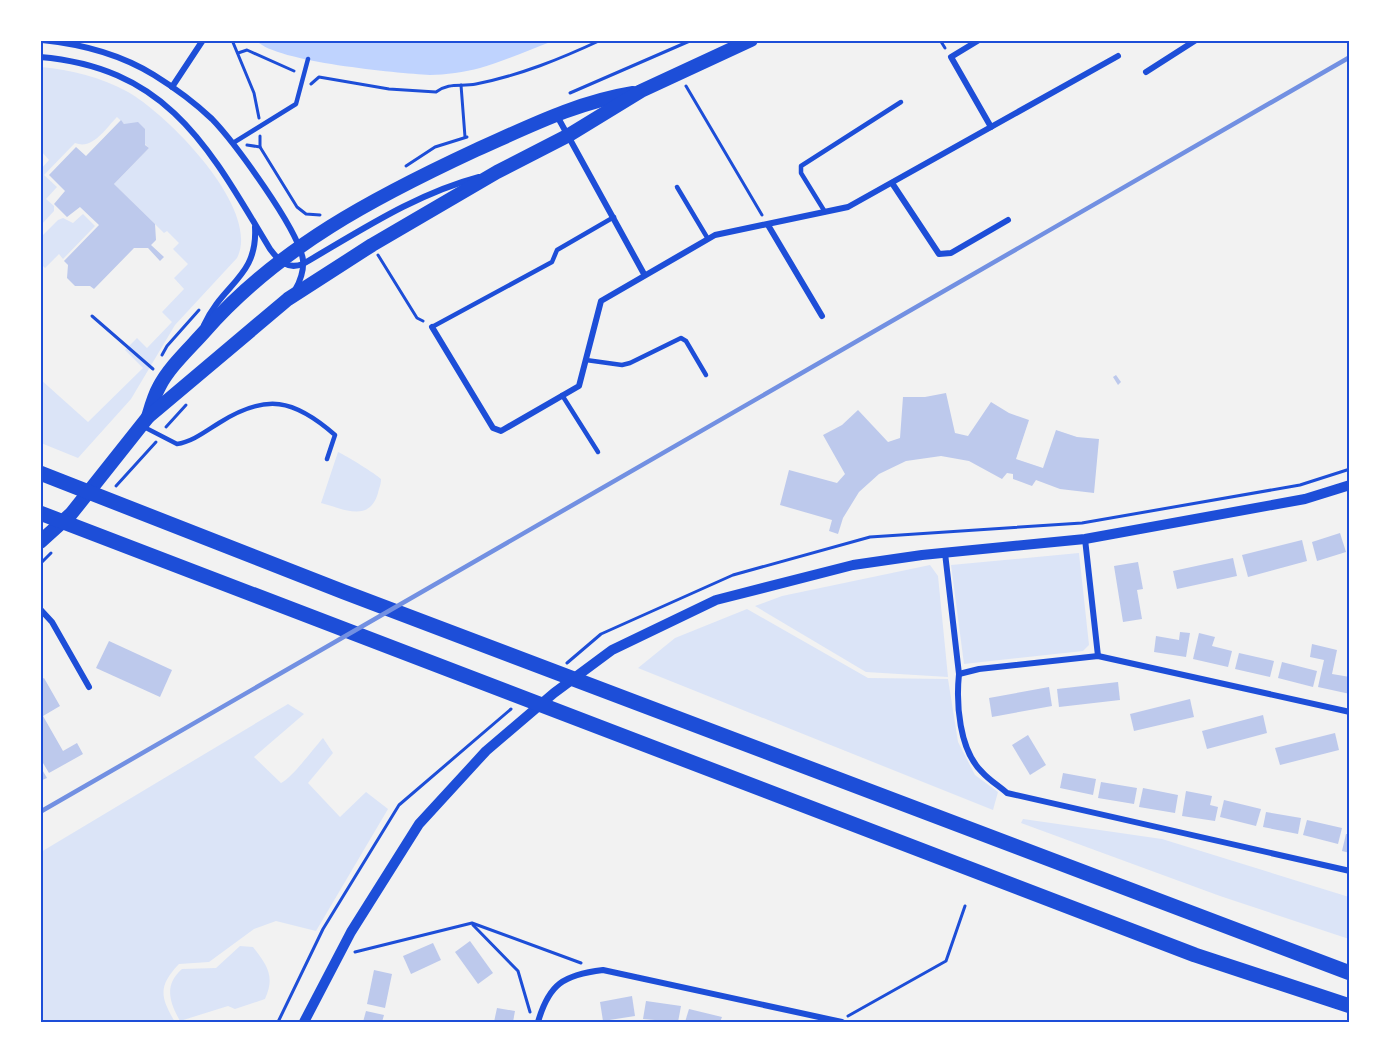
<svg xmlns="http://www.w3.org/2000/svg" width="1390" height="1063" viewBox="0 0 1390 1063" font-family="'Public Sans',sans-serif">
<rect width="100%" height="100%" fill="#f2f2f2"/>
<g fill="#dbe4f7">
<path d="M41 67C71 70 101 77 128 92 167 114 262 209 237 258L175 325 131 399 78 458 41 443 40 379 88 422 143 368 125 350 137 338 147 348 172 322 162 312 184 289 174 278 188 264 173 249 179 243 167 231 164 233 114 184 149 148 117 117C105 129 93 150 75 143L44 175 57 187 46 199 54 206V211L41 225V169L49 160 41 151Z"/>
<path d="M83 214 95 226 63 259 59 254 45 268 41 264V237L58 220 63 218 73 223Z"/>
<path d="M338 452C345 455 376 474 381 479 381 485 379 488 378 493 369 523 344 509 321 503Z"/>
<path d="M1079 553 1089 645 1083 651 964 664 951 565Z"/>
<path d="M930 565 938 576 948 677 866 672 755 606 782 596Z"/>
<path d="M747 609 868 678 948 679 958 742 975 775 998 792 993 810 638 668 675 638Z"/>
<path d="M288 704 304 714 254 757 281 783C292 778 313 749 323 738L333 753 308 783 340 817 366 792 388 809 316 931 276 921 254 929 209 962 179 964C158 986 160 997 175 1022H41V852Z"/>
<path d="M1023 819 1162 839 1349 897V939L1220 896 1021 823Z"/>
<path d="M240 946 253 947C268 966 275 977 265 999L235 1009 228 1006 180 1021C169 1001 164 985 182 969L216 968Z"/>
</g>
<path fill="#bfd3fe" d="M257 41H553C529 50 504 61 480 68 465 72 445 75 430 75 397 73 276 62 257 41Z"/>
<g fill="#bdc9ec">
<path d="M121 120 124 124 138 122 145 129V145L149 148 114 184 155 224 156 240 151 245 164 257 160 261 148 248H134L94 289 90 286H75L67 278 68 265 64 261 99 225 80 207 67 217 54 204 65 191 49 175 76 147 86 156Z"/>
<path d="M1116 375 1121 382 1118 385 1113 377Z"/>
<path d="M946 393 955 433 968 436 991 402 1009 413 1029 420 1016 459 1043 468 1056 430 1077 437 1099 439 1094 493 1060 489 1036 480 1032 486 1013 479V474L1007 473 1002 479 969 461 941 456 906 461 879 474 859 492 843 518 838 534 829 531 832 520 780 505 789 470 837 483 845 474 823 435 842 425 858 410 888 442 900 438 903 397H925Z"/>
<path d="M1340 533 1346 552 1317 561 1312 542Z"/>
<path d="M1302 540 1307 561 1248 577 1242 555Z"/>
<path d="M1233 558 1237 576 1177 589 1173 571Z"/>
<path d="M1138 562 1143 589 1137 590 1142 619 1123 622 1114 566Z"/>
<path d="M1180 632 1190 633 1186 657 1154 652 1156 636 1179 640Z"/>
<path d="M1199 633 1215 637 1212 646 1232 651 1228 667 1193 659Z"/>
<path d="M109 641 172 670 160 697 96 668Z"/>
<path d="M1312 644 1337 650 1332 674 1350 677V694L1318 687 1324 660 1310 657Z"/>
<path d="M1239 653 1274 661 1270 677 1235 669Z"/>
<path d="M1282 662 1317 671 1313 687 1278 678Z"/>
<path d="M44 678 60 706 43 716 63 751 77 743 83 754 49 773 40 758V680Z"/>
<path d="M1118 682 1120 700 1059 707 1057 689Z"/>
<path d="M1049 687 1052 706 992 717 989 698Z"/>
<path d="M1190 699 1194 717 1134 731 1130 714Z"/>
<path d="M1263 715 1267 733 1207 749 1202 731Z"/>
<path d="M1335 733 1339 750 1280 765 1275 748Z"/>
<path d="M1028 735 1046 765 1030 775 1012 745Z"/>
<path d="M40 766 47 778 40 781Z"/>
<path d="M1063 773 1096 779 1093 795 1060 788Z"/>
<path d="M1101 782 1137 788 1134 804 1098 798Z"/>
<path d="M1143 788 1178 795 1175 813 1139 807Z"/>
<path d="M1186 791 1212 796 1210 805 1218 807 1215 821 1182 816Z"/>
<path d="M1224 800 1261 809 1256 826 1220 817Z"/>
<path d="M1266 812 1301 818 1298 834 1263 827Z"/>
<path d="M1307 820 1342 828 1338 844 1303 835Z"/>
<path d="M1346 834H1350V853L1342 851Z"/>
<path d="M470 941 493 973 478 984 455 952Z"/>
<path d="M433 943 441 960 411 974 403 956Z"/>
<path d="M374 970 392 974 385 1008 367 1004Z"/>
<path d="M632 996 635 1016 603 1021 600 1002Z"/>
<path d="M646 1001 681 1006 678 1022 643 1019Z"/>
<path d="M497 1008 515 1011 513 1022H494Z"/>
<path d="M689 1009 722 1017 720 1022H685Z"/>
<path d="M366 1011 384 1015 382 1022H363Z"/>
</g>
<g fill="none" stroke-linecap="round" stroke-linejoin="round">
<g stroke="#1d4ed8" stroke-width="3">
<path d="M232 40 254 93 259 118"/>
<path d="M940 40 945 48"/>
<path d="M238 53 247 50 294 71"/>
<path d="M311 84 319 77 389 89 436 92C449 82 461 87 476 84 521 75 560 59 601 40"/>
<path d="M461 85 465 137"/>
<path d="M686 86 762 215"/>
<path d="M570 93 692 40"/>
<path d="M260 136V147L297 207 306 214 320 215"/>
<path d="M247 145 260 147"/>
<path d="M406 166 435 147 467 137"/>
<path d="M378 255 417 318 423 321"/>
<path d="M92 316 153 369"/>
<path d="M162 355 167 346 199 310"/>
<path d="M166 427 186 405"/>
<path d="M116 486 156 442"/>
<path d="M40 564 51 553"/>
<path d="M567 663 601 634 733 575 870 537 1082 523 1300 485 1350 469"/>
<path d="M473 925 518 971 530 1012"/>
<path d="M355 952 472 923 581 963"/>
<path d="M848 1016 946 961 965 906"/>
<path d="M278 1022 323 929 399 805 511 709"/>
</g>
<g stroke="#1d4ed8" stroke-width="4.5">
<path d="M233 143 296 104 308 59"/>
<path d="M677 187 708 239"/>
<path d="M825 212 801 173V166L901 102"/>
<path d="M432 327 552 262 557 250 614 217"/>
<path d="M586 360 622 365 630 363 681 338 686 341 706 375"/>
<path d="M562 395 598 452"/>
<path d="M144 427 177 444C192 442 206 431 219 423 266 393 294 399 335 435L327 459"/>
</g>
<g stroke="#1d4ed8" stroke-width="6">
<path d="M42 40C81 44 120 54 154 75 175 88 194 102 212 119 234 142 299 230 303 260 304 270 300 282 295 290"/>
<path d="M979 40 951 57 991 127"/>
<path d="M40 57C170 68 210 150 270 249 279 261 287 270 303 264 360 231 415 194 479 177"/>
<path d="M1146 72 1196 40"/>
<path d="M172 87 203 40"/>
<path d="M556 114 644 274"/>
<path d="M892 183 939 254 951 253 1008 220"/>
<path d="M768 225 822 316"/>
<path d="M204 325C223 283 258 277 255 227"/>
<path d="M432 327 493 428 501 431 579 386 601 301 715 235 848 207 1118 56"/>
<path d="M1085 539 1098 656"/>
<path d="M945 553 959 674C956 703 959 750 982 772 989 780 999 786 1007 793L1350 871"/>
<path d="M40 609 52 622 89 687"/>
<path d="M959 674 979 669 1098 656 1350 712"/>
<path d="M538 1022C549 984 563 975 603 970L842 1022"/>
</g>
<path stroke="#1d4ed8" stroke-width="10" d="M304 1022 351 932 419 824 486 751 554 693 612 650 716 600 853 565 922 555 1085 539 1305 499 1350 485"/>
<g stroke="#1d4ed8" stroke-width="14">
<path d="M148 417C151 407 154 396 159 387 169 367 190 348 205 331 279 247 375 197 476 150 528 127 577 102 633 93"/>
<path d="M40 542 71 514 148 417 288 299 372 245 497 172 569 135 641 91 751 40"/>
</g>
<g stroke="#1d4ed8" stroke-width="15">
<path d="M40 473 344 592 1350 973"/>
<path d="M40 513 1195 955 1350 1006"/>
</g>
<path stroke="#7290e2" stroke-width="4.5" d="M40 812 1350 57"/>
</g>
<rect width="1390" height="1063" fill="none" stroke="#ffffff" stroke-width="84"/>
<rect x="42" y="42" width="1306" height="979" fill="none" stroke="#1d4ed8" stroke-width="2"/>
</svg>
